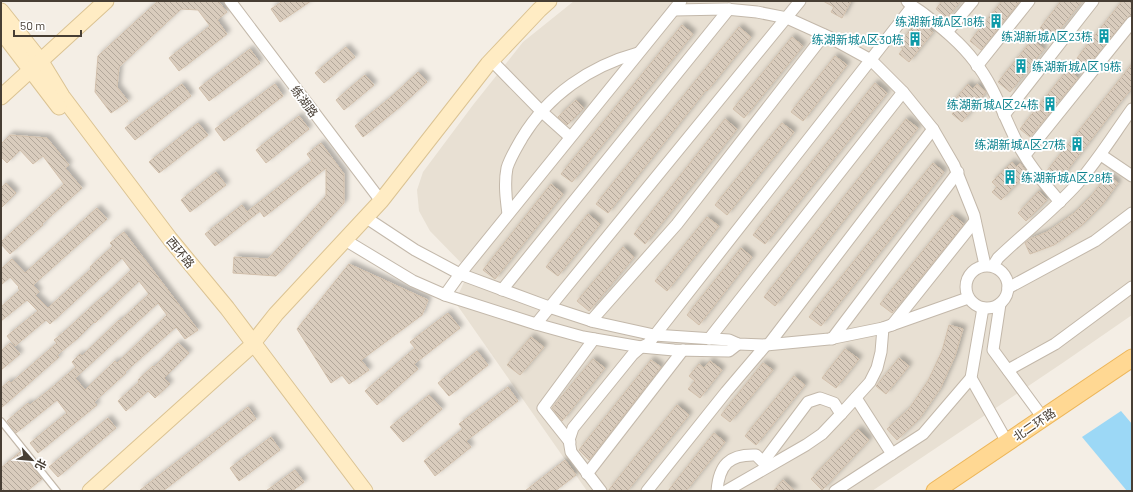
<svg xmlns="http://www.w3.org/2000/svg" width="1133" height="492" viewBox="0 0 1133 492" font-family="Barlow,'Noto Sans SC',sans-serif">
<defs>
<pattern id="building-back-hatch" width="6" height="6" patternUnits="userSpaceOnUse"><rect width="6" height="6" fill="#d9ccbd"/><path d="M-1 5l2 2M0 0l6 6M5-1l2 2" fill="none" stroke="#b2a79a"/></pattern>
<filter id="shadow"><feDropShadow dx="3.5" dy="-3.5" stdDeviation="2" flood-color="#0004"/></filter>
</defs>
<rect width="100%" height="100%" fill="#f4eee5"/>
<path fill="#e8e0d3" d="M574 1H1132V315L1064 362 872 491H587L455 302 469 271 430 231 419 211 417 190 423 172 473 105 523 42Z"/>
<path fill="#9cd8f6" d="M1121 411 1132 424V491H1127L1082 437Z"/>
<g fill="url(#building-back-hatch)" stroke="#d2c0ac" fill-rule="evenodd" filter="url(#shadow)">
<path d="M158 1H218L227 12 217 20 227 34 179 71 169 58 210 26 198 10 181 9 119 67 117 87 128 101 111 113 95 92 98 56Z"/>
<path d="M283 1H311L280 22 271 9Z"/>
<path d="M823 1H851L842 18 831 12 834 7Z"/>
<path d="M942 1H961L947 18 936 9Z"/>
<path d="M1002 1H1020L981 50 970 41Z"/>
<path d="M1061 1H1082L1053 38 1040 28Z"/>
<path d="M1122 1H1132V14L1127 18 1087 67 1077 58Z"/>
<path d="M915 24 920 27 923 24 933 32 909 62 899 54 903 49 898 45Z"/>
<path d="M682 25 693 34 572 182 561 174Z"/>
<path d="M739 27 751 37 707 91 706 90 608 213 596 204Z"/>
<path d="M792 37 803 46 744 118 733 109Z"/>
<path d="M1032 40 1044 49 1010 92 998 82Z"/>
<path d="M346 47 355 57 324 83 315 73Z"/>
<path d="M250 49 260 63 209 101 199 88Z"/>
<path d="M835 56 847 65 803 121 791 112Z"/>
<path d="M1132 64V88L1117 106 1058 182 1046 172Z"/>
<path d="M1068 69 1078 78 1030 137 1020 129Z"/>
<path d="M418 72 427 82 401 106 363 137 355 126 390 98Z"/>
<path d="M365 75 374 85 344 110 336 100Z"/>
<path d="M875 83 887 93 765 244 753 235Z"/>
<path d="M182 84 191 96 135 140 125 128Z"/>
<path d="M275 84 283 96 224 141 215 129Z"/>
<path d="M968 84 973 89 977 84 986 92 962 122 952 114 956 109 951 104Z"/>
<path d="M576 100 584 108 567 125 558 117Z"/>
<path d="M299 116 309 129 266 163 256 150Z"/>
<path d="M725 119 737 129 645 244 634 234Z"/>
<path d="M906 119 918 128 775 306 764 297Z"/>
<path d="M198 123 208 135 159 173 149 162Z"/>
<path d="M782 123 794 132 727 215 715 205Z"/>
<path d="M10 135 47 138 69 165 65 168 82 188 42 224 43 225 10 254 1 244V242L64 184 43 156 33 164 20 150 7 163 1 157V144Z"/>
<path d="M321 143 344 174V203L276 276 233 273 234 257 268 259 326 196V168L264 217 260 211 215 246 205 234 242 205 247 212 312 161 307 154Z"/>
<path d="M1012 162 1016 167 1020 163 1027 173 1001 200 992 192 997 187 992 182Z"/>
<path d="M933 163 944 172 821 326 809 317Z"/>
<path d="M216 172 226 185 190 212 181 200Z"/>
<path d="M1107 175 1118 183 1102 205 1081 226 1054 245 1030 254 1025 243 1030 239 1047 232 1073 214 1092 195Z"/>
<path d="M6 183 16 193 1 208V188Z"/>
<path d="M551 184 563 194 495 279 483 270Z"/>
<path d="M1039 191 1047 200 1026 221 1018 213Z"/>
<path d="M97 208 107 219 33 285 39 292 35 295 48 308 91 269 90 267 113 246 110 243 124 232 198 330 185 339 176 327 125 372 126 373 94 402 97 405 38 453 30 443 67 413 57 400 16 433 7 421 28 403 30 405 48 391 76 367 72 362 80 354 82 356 119 320 120 321 149 294 139 281 95 323 94 322 77 339 57 355 59 357 1 408V388L9 381 11 383 57 343 54 340 63 333 102 297V298L131 270 122 258 50 324 46 320 15 346 7 336 38 311 27 300 1 321V307L20 290 18 288 19 287 10 277 1 285V269L12 259 25 273ZM158 303 167 315 117 363 115 361 85 390 75 378Z"/>
<path d="M588 214 600 224 558 276 546 267Z"/>
<path d="M952 215 964 224 892 313 880 304Z"/>
<path d="M707 217 719 226 667 291 655 281Z"/>
<path d="M623 247 634 257 589 311 577 301Z"/>
<path d="M741 248 752 257 699 325 687 315Z"/>
<path d="M349 264 428 300 422 315 361 360 369 370 349 384 342 375 331 383 297 329Z"/>
<path d="M448 313 460 328 414 364 418 369 377 405 365 391 415 348 410 342Z"/>
<path d="M949 325 963 329 955 356 940 389 919 419 897 440 887 429 909 409 928 381 942 351Z"/>
<path d="M531 337 544 347 520 375 507 365Z"/>
<path d="M10 343 20 354 1 370V351Z"/>
<path d="M178 343 189 353 164 378 170 384 155 398 148 391 126 411 118 401 139 382 138 380 153 366 154 367Z"/>
<path d="M845 349 859 359 836 388 822 378Z"/>
<path d="M477 351 488 365 449 396 438 383Z"/>
<path d="M899 358 909 366 886 394 876 386Z"/>
<path d="M593 359 605 368 562 421 552 408Z"/>
<path d="M651 360 661 367 589 460 579 450Z"/>
<path d="M710 361 722 370 700 398 688 389 695 381 689 376 699 364 704 368Z"/>
<path d="M763 363 773 370 730 422 721 415Z"/>
<path d="M794 376 805 385 756 445 745 436Z"/>
<path d="M508 387 518 401 466 441 471 447 435 476 424 461 463 429 459 424Z"/>
<path d="M429 395 442 409 403 442 390 427Z"/>
<path d="M677 405 689 415 627 491H608Z"/>
<path d="M248 407 256 419 163 491H139Z"/>
<path d="M108 418 116 428 58 477 49 467Z"/>
<path d="M858 429 869 440 822 490 811 479Z"/>
<path d="M714 433 725 442 686 491H668Z"/>
<path d="M271 437 280 450 239 481 230 468Z"/>
<path d="M20 452 42 479 27 491H1V468Z"/>
<path d="M565 460 576 475 555 491H525Z"/>
<path d="M295 470 304 482 292 491H266Z"/>
<path d="M783 480 795 491H773Z"/>
</g>
<g fill="none" stroke-linecap="round" stroke-linejoin="round">
<defs>
<path id="lane" d="M1 421 57 491"/>
<g id="street">
<path d="M230 1 381 201"/>
<path d="M907 1C912 7 918 9 924 14 942 28 961 43 975 62 995 87 1005 120 1020 148 1031 168 1045 184 1060 202"/>
<path d="M674 10 726 9 757 12 787 18 829 37 871 60 903 92 933 129 954 165 974 215 985 265"/>
<path d="M947 32 973 1"/>
<path d="M491 60 541 111 570 137"/>
<path d="M977 66 1029 1"/>
<path d="M1004 115 1093 1"/>
<path d="M1025 155 1132 22"/>
<path d="M1101 155 1132 176"/>
<path d="M508 214C506 199 504 183 507 168 510 158 517 147 522 138 548 95 590 66 638 53"/>
<path d="M365 217 415 250 460 274 549 307 595 322 654 335 729 340 738 344 766 345 829 339 883 328 968 298"/>
<path d="M345 240 413 281 445 295 536 324 583 337 641 347 674 350 729 351 738 344"/>
<circle cx="987" cy="287" r="21"/>
<path d="M993 266 998 258C1024 233 1054 210 1078 183 1098 160 1114 134 1132 109"/>
<path d="M1008 288 1095 241 1132 213"/>
<path d="M502 290 729 9"/>
<path d="M445 295 460 274 681 1"/>
<path d="M1000 304 993 350 1043 418"/>
<path d="M983 308 971 378 1007 442"/>
<path d="M591 321 677 224 824 35"/>
<path d="M536 324 800 1"/>
<path d="M892 325 975 221"/>
<path d="M709 339 903 92"/>
<path d="M832 339 958 172"/>
<path d="M769 344 933 129"/>
<path d="M1008 370 1055 344 1132 287"/>
<path d="M856 398 892 454 923 434 971 378"/>
<path d="M570 442 543 408 594 339"/>
<path d="M587 474 683 350"/>
<path d="M601 491 571 452 569 440 573 428 633 354 641 347 648 344 912 7"/>
<path d="M647 491 726 392 766 345"/>
<path d="M717 491C719 465 729 454 756 455L763 462 808 402 820 398 834 403 841 414"/>
<path d="M726 491 806 445 822 434 841 414 870 382 877 368 881 352 883 328"/>
<path d="M835 491 892 454"/>
</g>
<g id="secondary">
<path d="M1 11 40 60 62 96 170 239 227 308 365 491"/>
<path d="M1 31 59 107"/>
<path d="M1 97 106 1"/>
<path d="M90 491 249 348 276 314 381 201 488 64 539 10 549 1"/>
</g>
<path id="primary" d="M935 491 1132 358"/>
</defs>
<use href="#lane" stroke="#c3b8aa" stroke-width="8"/>
<use href="#street" stroke="#c3b8aa" stroke-width="13"/>
<use href="#secondary" stroke="#dbc393" stroke-width="17"/>
<use href="#primary" stroke="#edb65a" stroke-width="19"/>
<use href="#lane" stroke="#fff" stroke-width="5.5"/>
<use href="#street" stroke="#fff" stroke-width="11"/>
<use href="#secondary" stroke="#ffecc4" stroke-width="15"/>
<use href="#primary" stroke="#ffd893" stroke-width="17"/>
</g>
<defs>
<symbol id="building-bare" viewBox="-9 -9 18 18"><path d="M-4-6H4V6H1V3H-1V6H-4ZM-2.5-4.3h1.7v1.8h-1.7ZM.8-4.3h1.7v1.8H.8ZM-2.5-1h1.7V.8h-1.7ZM.8-1h1.7V.8H.8Z" fill="#0f9aa8" stroke="#fff" stroke-width="2.5" paint-order="stroke"/></symbol>
</defs>
<g fill-rule="evenodd">
<use href="#building-bare" x="986" y="11" width="20" height="20"/>
<use href="#building-bare" x="1094" y="26" width="20" height="20"/>
<use href="#building-bare" x="905" y="29" width="20" height="20"/>
<use href="#building-bare" x="1011" y="56" width="20" height="20"/>
<use href="#building-bare" x="1040" y="94" width="20" height="20"/>
<use href="#building-bare" x="1067" y="134" width="20" height="20"/>
<use href="#building-bare" x="1000" y="167" width="20" height="20"/>
</g>
<g text-anchor="middle" dominant-baseline="central" stroke-width="3.5" stroke-linejoin="round" paint-order="stroke">
<g font-size="12" fill="#0d838f" stroke="#fff" text-anchor="end">
<text x="985" y="21">练湖新城A区18栋</text>
<text x="1093" y="36">练湖新城A区23栋</text>
<text x="904" y="39">练湖新城A区30栋</text>
<text x="1032" y="66" text-anchor="start">练湖新城A区19栋</text>
<text x="1039" y="104">练湖新城A区24栋</text>
<text x="1066" y="144">练湖新城A区27栋</text>
<text x="1021" y="177" text-anchor="start">练湖新城A区28栋</text>
</g>
<g font-size="12" fill="#473e34" stroke="#fff">
<text transform="translate(305 101) rotate(53)">练湖路</text>
<text transform="translate(181 252) rotate(51)">西环路</text>
<text transform="translate(1034 424) rotate(-34)">北二环路</text>
</g>
</g>
<rect width="1133" height="492" fill="none" stroke="#473e34" stroke-width="4"/>
<g transform="translate(32 460) rotate(117)" stroke="#ffffff" stroke-width="3" paint-order="stroke">
<path d="M0-3L7 15L0 10L-7 15Z" fill="#473e34"/>
<text y="-6" font-size="11" font-weight="bold" text-anchor="middle" fill="#473e34">北</text>
</g>
<path d="M14 30v6h67v-6" fill="none" stroke="#473e34" stroke-width="2"/>
<text x="20" y="30" font-size="12" fill="#473e34" stroke="#ffffff" stroke-width="3" paint-order="stroke">50 m</text>
</svg>
